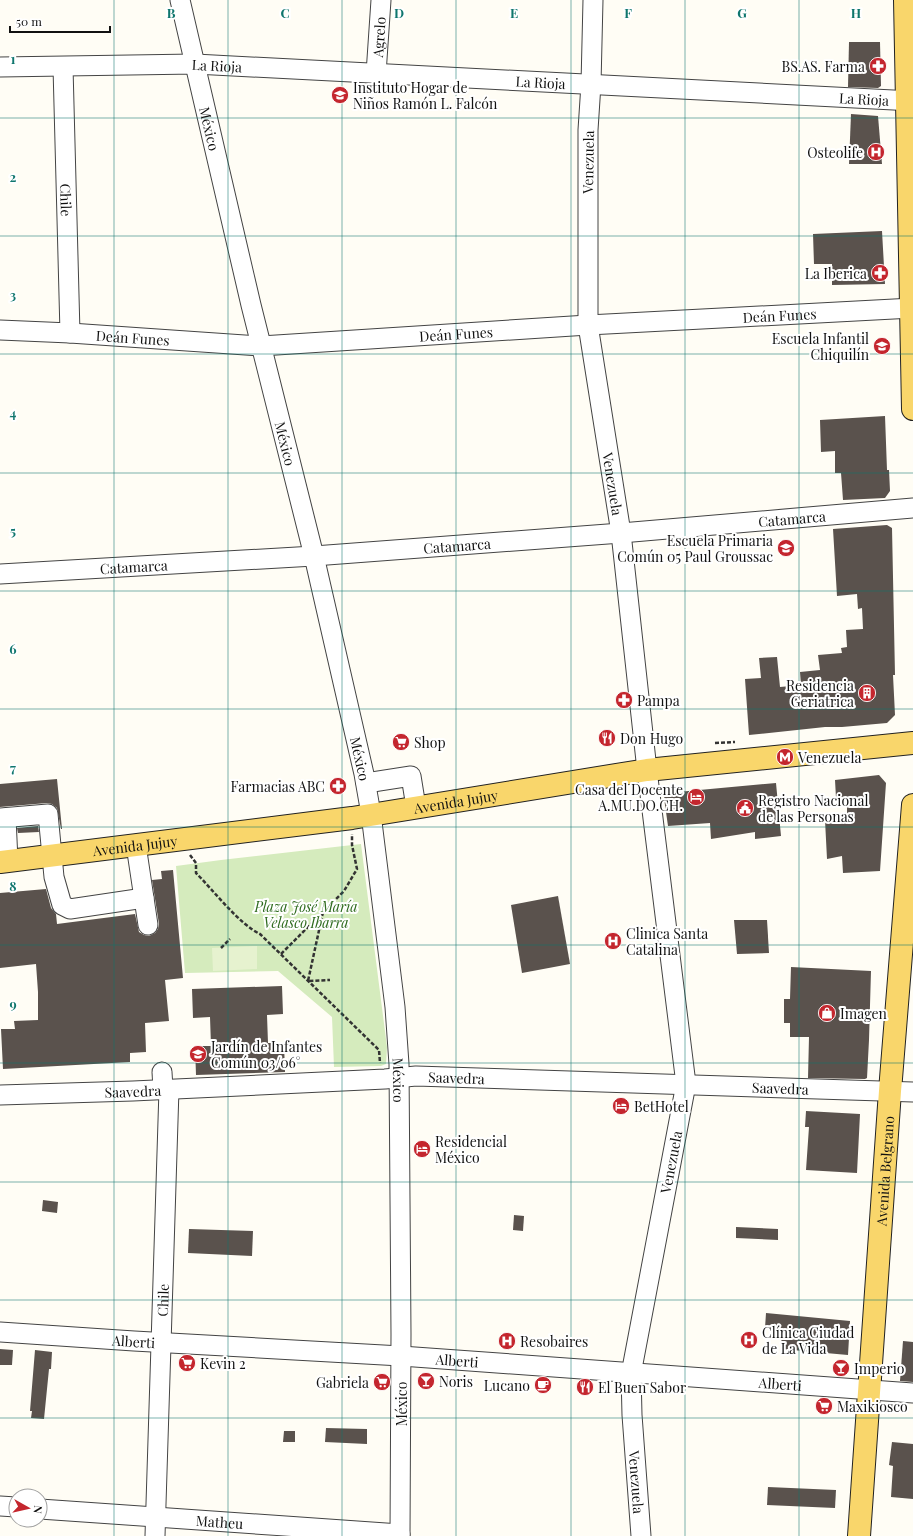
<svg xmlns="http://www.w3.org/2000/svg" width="913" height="1536" viewBox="0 0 913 1536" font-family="'Playfair Display',serif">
<rect width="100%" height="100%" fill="#fffdf5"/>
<path fill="#d5ebbd" d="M361 844 387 1047 386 1064 381 1066 334 1067 332 1017 278 971 185 973 176 866 221 860Z"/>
<path fill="#e6f2cf" d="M257 946V969L213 971 212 948Z"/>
<g fill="#5a524d">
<path d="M849 42H880L881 86 878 88 848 87Z"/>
<path d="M851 114 878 116 882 164H849Z"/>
<path d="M882 231 885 284 832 285V264H814L813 234Z"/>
<path d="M885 416 887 470H889L890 491 885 498 843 500 841 473H835V451L821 452 820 420Z"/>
<path d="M887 525 892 528 895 675H893L895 715 887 723 842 727H825L749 735 745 679 761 678 759 658 777 657 780 687 801 685 800 672 820 670 818 655 842 653 841 648 847 647 846 630 863 629 862 608 858 609 857 594 837 596 833 529Z"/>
<path d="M879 775 886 783 880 871 843 873 842 856 827 859 825 820 847 818V797L836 798 835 780Z"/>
<path d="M57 779 62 829H61L57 808 52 804 47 803 0 807V784Z"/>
<path d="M776 783 781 836 755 839V832L711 839 710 823 668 826 664 798 667 793Z"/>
<path d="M38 826 39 832 18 833 17 828Z"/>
<path d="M173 870 183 978 165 980 169 1021 145 1023 146 1052 130 1053V1062L3 1069 1 1029H15L14 1021 38 1020V992L36 964 0 968V893L46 889 51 908 56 914 57 924 135 914 139 932 144 935 149 936 155 933 158 929 159 924 152 880 162 879 161 871Z"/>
<path d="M558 896 570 964 522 973 511 905Z"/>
<path d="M734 920H767L769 953 737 954Z"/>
<path d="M791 967 871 971 869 1040 867 1078 865 1079 808 1078 809 1037H790V1023H784V999H790Z"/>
<path d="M282 986 283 1014 267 1015 268 1043H284L285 1072 196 1075 195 1046H211L210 1017 193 1018 192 989Z"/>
<path d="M806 1111 860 1114 857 1173 806 1170 809 1127H805Z"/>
<path d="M43 1200 58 1202 57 1213 42 1211Z"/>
<path d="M514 1215 524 1216 523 1231 513 1230Z"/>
<path d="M736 1227 778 1229V1240L736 1238Z"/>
<path d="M189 1229 253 1231 252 1256 188 1253Z"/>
<path d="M766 1313 850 1321 848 1355 781 1349 782 1330 765 1328Z"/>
<path d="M903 1341 913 1342V1382L900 1381Z"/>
<path d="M0 1349 13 1350 12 1365H0Z"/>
<path d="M35 1350 52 1352 51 1369H49L44 1419 31 1418 32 1411H30Z"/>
<path d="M326 1428 367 1429V1444L325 1442Z"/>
<path d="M284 1431H295V1442H283Z"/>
<path d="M892 1442 913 1444V1499L891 1497 893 1466 889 1465Z"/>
<path d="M768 1487 836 1490 835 1508 767 1505Z"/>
</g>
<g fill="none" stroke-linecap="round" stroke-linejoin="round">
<defs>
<g id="minor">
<path id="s1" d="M180 0 251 305 314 556 364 774 371 814 395 1007 399 1064 401 1334 400 1536"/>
<path id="s2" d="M593 0 591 84 588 130V325L621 533 647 770 686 1084 631 1374 632 1415 641 1536"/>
<path id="s3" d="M0 67 195 64 913 101"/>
<path id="s4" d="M63 67 70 333"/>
<path id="s5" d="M376 74 381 0"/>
<path id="s6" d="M0 330 70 333 261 346 588 325 913 308"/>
<path id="s7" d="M0 574 314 556 621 533 913 508"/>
<path d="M366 783 411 776 416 807"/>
<path d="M0 818 48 814 54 877 62 905 70 909 144 898"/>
<path d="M6 818 8 861"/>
<path d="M136 845 148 925"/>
<path d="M162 1072 163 1089"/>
<path id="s8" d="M0 1095 133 1091 385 1079 416 1076 913 1092"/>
<path id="s9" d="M0 1332 134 1341 401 1356 913 1393"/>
<path d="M0 1506 16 1507"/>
<path id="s10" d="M40 1509 400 1534"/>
<path id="s11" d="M155 1536 169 1089"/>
</g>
<g id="major">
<path d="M905 0 913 409"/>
<path id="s12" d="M0 862 352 818 647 770 913 743"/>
<path id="s13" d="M859 1536 890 1091 913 805"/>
</g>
</defs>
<use href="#minor" stroke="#444" stroke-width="21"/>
<use href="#major" stroke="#222" stroke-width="24"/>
<g stroke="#333" stroke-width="2.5" stroke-dasharray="4 2" stroke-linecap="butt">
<path d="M715 743 735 742"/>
<path d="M190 855 196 863V873C214 891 239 924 260 934L379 1050 380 1063"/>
<path d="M323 912 308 981 330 980"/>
<path d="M221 948 230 939"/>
<path d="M281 954 344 891 357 869 352 845V834"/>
</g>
<use href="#minor" stroke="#fff" stroke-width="19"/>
<use href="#major" stroke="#f9d66b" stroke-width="22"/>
</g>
<path fill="none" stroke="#0f766e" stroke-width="1" stroke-opacity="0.55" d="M114 0V1536M228 0V1536M342 0V1536M456 0V1536M571 0V1536M685 0V1536M799 0V1536M0 118H913M0 236H913M0 354H913M0 473H913M0 591H913M0 709H913M0 827H913M0 945H913M0 1063H913M0 1182H913M0 1300H913M0 1418H913"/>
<defs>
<symbol id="pharmacy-disc" viewBox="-11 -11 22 22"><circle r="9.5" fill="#c4262e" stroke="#fff"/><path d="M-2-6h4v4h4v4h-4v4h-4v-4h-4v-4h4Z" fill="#fff"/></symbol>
<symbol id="school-disc" viewBox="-11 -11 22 22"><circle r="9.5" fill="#c4262e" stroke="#fff"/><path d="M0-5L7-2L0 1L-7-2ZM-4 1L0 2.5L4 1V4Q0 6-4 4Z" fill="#fff"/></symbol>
<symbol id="hospital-disc" viewBox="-11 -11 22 22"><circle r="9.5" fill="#c4262e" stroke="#fff"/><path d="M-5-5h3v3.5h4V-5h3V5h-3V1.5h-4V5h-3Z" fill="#fff"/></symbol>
<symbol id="building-disc" viewBox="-11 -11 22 22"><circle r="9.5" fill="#c4262e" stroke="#fff"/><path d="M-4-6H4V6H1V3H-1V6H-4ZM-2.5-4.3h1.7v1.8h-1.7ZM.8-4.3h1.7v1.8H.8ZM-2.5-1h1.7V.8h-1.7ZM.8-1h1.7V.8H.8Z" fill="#fff"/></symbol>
<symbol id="restaurant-disc" viewBox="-11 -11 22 22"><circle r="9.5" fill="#c4262e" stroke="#fff"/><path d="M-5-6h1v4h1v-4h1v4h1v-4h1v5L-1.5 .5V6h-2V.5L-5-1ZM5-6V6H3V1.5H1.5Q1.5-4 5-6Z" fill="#fff"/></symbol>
<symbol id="supermarket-disc" viewBox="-11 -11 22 22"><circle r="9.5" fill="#c4262e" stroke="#fff"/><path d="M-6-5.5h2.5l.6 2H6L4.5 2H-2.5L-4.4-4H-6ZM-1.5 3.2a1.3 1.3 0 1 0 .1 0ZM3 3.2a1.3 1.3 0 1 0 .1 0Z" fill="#fff"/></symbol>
<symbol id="metro-disc" viewBox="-11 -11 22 22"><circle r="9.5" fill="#c4262e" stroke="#fff"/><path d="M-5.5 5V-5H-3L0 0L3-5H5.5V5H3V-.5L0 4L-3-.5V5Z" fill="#fff"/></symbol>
<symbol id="hotel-disc" viewBox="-11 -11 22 22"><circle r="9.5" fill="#c4262e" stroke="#fff"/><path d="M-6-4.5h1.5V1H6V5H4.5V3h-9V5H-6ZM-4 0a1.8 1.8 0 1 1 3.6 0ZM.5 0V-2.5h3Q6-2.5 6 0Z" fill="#fff"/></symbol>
<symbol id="civic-disc" viewBox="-11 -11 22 22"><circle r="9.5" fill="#c4262e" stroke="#fff"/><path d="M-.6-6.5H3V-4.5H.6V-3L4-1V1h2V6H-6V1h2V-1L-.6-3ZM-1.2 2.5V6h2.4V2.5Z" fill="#fff"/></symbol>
<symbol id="shop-disc" viewBox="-11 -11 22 22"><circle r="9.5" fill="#c4262e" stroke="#fff"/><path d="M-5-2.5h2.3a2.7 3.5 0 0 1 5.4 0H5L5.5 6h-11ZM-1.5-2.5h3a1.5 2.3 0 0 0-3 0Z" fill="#fff"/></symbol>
<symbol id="bar-disc" viewBox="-11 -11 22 22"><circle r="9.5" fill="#c4262e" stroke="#fff"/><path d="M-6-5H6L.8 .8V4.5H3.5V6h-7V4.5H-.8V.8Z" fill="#fff"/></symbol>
<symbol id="cafe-disc" viewBox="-11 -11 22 22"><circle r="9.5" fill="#c4262e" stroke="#fff"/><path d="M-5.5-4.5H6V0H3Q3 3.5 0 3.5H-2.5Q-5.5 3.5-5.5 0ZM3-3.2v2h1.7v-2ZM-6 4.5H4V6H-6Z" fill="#fff"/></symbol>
</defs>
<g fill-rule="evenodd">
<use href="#pharmacy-disc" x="868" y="56" width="20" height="20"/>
<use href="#school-disc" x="330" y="85" width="20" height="20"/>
<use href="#hospital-disc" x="866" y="142" width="20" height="20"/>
<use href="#pharmacy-disc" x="870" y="263" width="20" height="20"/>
<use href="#school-disc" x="872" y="336" width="20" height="20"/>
<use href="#school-disc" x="776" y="538" width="20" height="20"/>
<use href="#building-disc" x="857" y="683" width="20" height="20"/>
<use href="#pharmacy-disc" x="614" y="690" width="20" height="20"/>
<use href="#restaurant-disc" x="597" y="728" width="20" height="20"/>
<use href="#supermarket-disc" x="391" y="732" width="20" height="20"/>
<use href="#metro-disc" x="775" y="747" width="20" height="20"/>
<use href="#pharmacy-disc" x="328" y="776" width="20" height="20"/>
<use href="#hotel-disc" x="686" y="787" width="20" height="20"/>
<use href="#civic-disc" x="735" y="798" width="20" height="20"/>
<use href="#hospital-disc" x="603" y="931" width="20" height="20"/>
<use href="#shop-disc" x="817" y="1003" width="20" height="20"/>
<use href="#school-disc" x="188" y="1044" width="20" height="20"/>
<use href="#hotel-disc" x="611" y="1096" width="20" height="20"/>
<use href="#hotel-disc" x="412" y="1139" width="20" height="20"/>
<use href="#hospital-disc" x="739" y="1330" width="20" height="20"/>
<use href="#hospital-disc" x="497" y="1331" width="20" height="20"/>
<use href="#supermarket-disc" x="177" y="1353" width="20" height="20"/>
<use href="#bar-disc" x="831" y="1358" width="20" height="20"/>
<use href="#bar-disc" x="416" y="1371" width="20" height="20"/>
<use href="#supermarket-disc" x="372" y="1372" width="20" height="20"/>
<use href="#cafe-disc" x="533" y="1375" width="20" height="20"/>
<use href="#restaurant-disc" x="575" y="1377" width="20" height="20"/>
<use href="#supermarket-disc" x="814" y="1396" width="20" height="20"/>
</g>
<g text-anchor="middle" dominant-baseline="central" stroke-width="4" stroke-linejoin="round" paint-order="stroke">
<g font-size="14" fill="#111" stroke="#fff">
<text stroke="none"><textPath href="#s5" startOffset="37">Agrelo</textPath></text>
<text stroke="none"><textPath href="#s3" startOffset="217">La Rioja</textPath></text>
<text stroke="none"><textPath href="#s3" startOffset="541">La Rioja</textPath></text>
<text stroke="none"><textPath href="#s3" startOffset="865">La Rioja</textPath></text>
<text stroke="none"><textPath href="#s1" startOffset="132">México</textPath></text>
<text transform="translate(588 162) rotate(-89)">Venezuela</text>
<text stroke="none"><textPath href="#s4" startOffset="133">Chile</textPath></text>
<text stroke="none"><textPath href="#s6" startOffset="781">Deán Funes</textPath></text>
<text stroke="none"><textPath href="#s6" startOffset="457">Deán Funes</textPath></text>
<text stroke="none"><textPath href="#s6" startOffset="133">Deán Funes</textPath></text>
<text stroke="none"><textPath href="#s1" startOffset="456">México</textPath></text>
<text stroke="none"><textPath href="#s2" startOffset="486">Venezuela</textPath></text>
<text stroke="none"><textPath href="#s7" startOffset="794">Catamarca</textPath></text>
<text stroke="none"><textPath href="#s7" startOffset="458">Catamarca</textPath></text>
<text stroke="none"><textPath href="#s7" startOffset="134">Catamarca</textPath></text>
<text stroke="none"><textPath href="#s1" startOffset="780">México</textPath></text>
<text stroke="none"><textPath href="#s12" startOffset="460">Avenida Jujuy</textPath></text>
<text stroke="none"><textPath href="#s12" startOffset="136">Avenida Jujuy</textPath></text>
<text stroke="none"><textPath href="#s8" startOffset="457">Saavedra</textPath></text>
<text stroke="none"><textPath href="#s1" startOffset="1104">México</textPath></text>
<text stroke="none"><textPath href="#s8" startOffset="781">Saavedra</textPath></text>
<text stroke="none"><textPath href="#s8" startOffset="133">Saavedra</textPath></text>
<text transform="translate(671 1162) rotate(-79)">Venezuela</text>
<text stroke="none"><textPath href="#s13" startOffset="366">Avenida Belgrano</textPath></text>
<text stroke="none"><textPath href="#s11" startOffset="236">Chile</textPath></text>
<text stroke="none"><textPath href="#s9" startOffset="134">Alberti</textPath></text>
<text stroke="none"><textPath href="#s9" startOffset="458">Alberti</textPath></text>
<text stroke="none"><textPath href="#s9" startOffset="782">Alberti</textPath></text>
<text transform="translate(401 1404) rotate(-90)">México</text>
<text stroke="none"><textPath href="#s2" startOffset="1494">Venezuela</textPath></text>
<text stroke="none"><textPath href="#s10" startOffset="180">Matheu</textPath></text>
</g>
<g font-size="14" fill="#111" stroke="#fff" text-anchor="start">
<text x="865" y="66" text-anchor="end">BS.AS. Farma</text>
<text x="353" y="87">Instituto Hogar de<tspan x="353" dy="16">Niños Ramón L. Falcón</tspan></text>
<text x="863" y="152" text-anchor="end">Osteolife</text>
<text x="867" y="273" text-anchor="end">La Iberica</text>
<text x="869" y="338" text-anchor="end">Escuela Infantil<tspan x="869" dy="16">Chiquilín</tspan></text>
<text x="773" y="540" text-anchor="end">Escuela Primaria<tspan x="773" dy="16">Común 05 Paul Groussac</tspan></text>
<text x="854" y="685" text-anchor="end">Residencia<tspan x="854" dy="16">Geriatrica</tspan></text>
<text x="637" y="700">Pampa</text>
<text x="620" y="738">Don Hugo</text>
<text x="414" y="742">Shop</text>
<text x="798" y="757">Venezuela</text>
<text x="325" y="786" text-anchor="end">Farmacias ABC</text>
<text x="683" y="789" text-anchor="end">Casa del Docente<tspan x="683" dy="16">A.MU.DO.CH.</tspan></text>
<text x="758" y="800">Registro Nacional<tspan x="758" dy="16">de las Personas</tspan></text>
<text x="626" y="933">Clinica Santa<tspan x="626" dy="16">Catalina</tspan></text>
<text x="840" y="1013">Imagen</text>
<text x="211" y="1046">Jardín de Infantes<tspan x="211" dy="16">Común 03/06°</tspan></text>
<text x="634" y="1106">BetHotel</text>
<text x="435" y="1141">Residencial<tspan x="435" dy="16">México</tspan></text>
<text x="762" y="1332">Clínica Ciudad<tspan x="762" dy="16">de La Vida</tspan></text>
<text x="520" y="1341">Resobaires</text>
<text x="200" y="1363">Kevin 2</text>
<text x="854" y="1368">Imperio</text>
<text x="439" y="1381">Noris</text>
<text x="369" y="1382" text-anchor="end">Gabriela</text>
<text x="530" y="1385" text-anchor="end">Lucano</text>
<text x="598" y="1387">El Buen Sabor</text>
<text x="837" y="1406">Maxikiosco</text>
</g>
<g font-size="14" font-style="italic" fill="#2f6b1f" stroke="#fff">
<text x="306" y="906">Plaza José María<tspan x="306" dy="16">Velasco Ibarra</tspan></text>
</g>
</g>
<g font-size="13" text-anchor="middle" font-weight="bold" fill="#0f766e" stroke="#fff" stroke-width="4" stroke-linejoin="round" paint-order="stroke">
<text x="171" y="18">B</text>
<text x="285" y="18">C</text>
<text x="399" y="18">D</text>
<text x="514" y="18">E</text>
<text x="628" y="18">F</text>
<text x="742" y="18">G</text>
<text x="856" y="18">H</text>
<text x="13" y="64">1</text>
<text x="13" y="182">2</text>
<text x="13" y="300">3</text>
<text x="13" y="418">4</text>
<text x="13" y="536">5</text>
<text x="13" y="654">6</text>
<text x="13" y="773">7</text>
<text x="13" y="891">8</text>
<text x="13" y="1009">9</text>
</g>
<g transform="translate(28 1508) rotate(98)"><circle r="19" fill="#ffffff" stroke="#a0a0a0"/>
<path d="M0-3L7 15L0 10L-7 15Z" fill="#c4262e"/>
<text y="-6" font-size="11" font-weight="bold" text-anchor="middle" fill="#111111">N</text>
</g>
<path d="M10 26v6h100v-6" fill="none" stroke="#111111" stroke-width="2"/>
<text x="16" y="26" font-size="12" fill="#111111" stroke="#ffffff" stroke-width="3" paint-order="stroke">50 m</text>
</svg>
